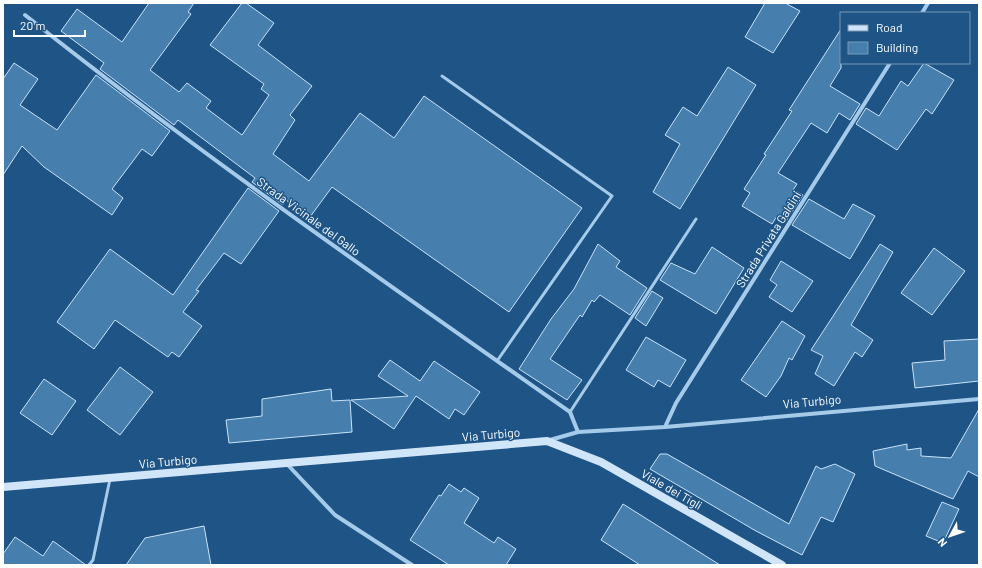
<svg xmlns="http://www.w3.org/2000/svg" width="982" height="568" viewBox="0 0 982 568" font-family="Barlow,sans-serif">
<rect width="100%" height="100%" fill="#1e5486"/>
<g fill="#467eae" stroke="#cbe3f8">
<path d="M149 3H194L188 12 191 14 150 70 179 92 187 83 211 101 206 108 242 135 269 95 261 89 264 84 210 45 242 3H246L274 23 258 45 312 86 290 115 295 120 273 154 309 181 360 113 394 138 424 96 582 208 509 312 332 187 310 217 286 200 283 205 252 182 255 178 178 120 174 125 100 69 104 63 61 31 77 9 122 42Z"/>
<path d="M765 3H785L800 11 773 53 745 37Z"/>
<path d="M841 29V68L830 86 860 104 850 120 839 113 827 133 811 123 778 173 797 184 793 190 803 195 786 221 777 216 772 224 742 206 750 193 744 189 766 155 764 154 792 111 789 110Z"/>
<path d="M14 63 38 79 20 105 57 130 96 75 170 131 152 156 142 149 112 189 123 198 112 215 44 167 22 146 3 175V79Z"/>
<path d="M924 63 954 80 932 114 926 109 897 150 856 124 866 108 879 116 901 81 908 86Z"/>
<path d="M728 67 756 85 680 209 653 192 680 144 665 135 683 107 697 116Z"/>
<path d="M248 188 279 211 241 264 224 253 196 290 199 291 183 312 202 326 179 357 172 352 168 357 115 320 94 349 57 322 110 249 173 295Z"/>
<path d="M809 199 844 219 853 204 875 216 850 259 792 225Z"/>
<path d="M598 244 620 261 616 267 647 288 630 315 600 295 594 302 592 300 582 317 580 315 550 359 582 380 567 400 519 369 551 319 574 289Z"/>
<path d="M880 244 893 252 851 325 873 340 862 357 855 352 834 386 815 374 823 356 811 350Z"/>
<path d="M712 247 744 268 716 314 660 280 671 263 695 274Z"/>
<path d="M934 248 965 271 932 315 901 293Z"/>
<path d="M781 261 813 281 792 312 769 297 777 285 770 280Z"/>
<path d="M652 291 663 298 646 326 635 318Z"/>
<path d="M782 321 805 336 792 360 789 358 781 376 766 397 741 380Z"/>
<path d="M646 337 686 360 670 387 658 380 654 387 626 370Z"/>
<path d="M979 339V381L915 388 912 363 945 360 944 341Z"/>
<path d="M390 360 420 381 434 361 480 392 464 415 455 409 449 419 416 396 394 429 351 400 408 396 378 376Z"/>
<path d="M120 367 153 392 120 435 87 410Z"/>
<path d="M44 379 76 401 52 435 20 413Z"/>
<path d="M331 389 332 401 350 400 352 432 229 443 226 420 262 416V399Z"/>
<path d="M979 409V477L968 471 953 499 875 466 873 451 907 444V450L921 448V456L951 458Z"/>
<path d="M660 454H667L789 524 816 466 821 469 835 464 855 474 833 522 821 517 802 555 756 531 650 469Z"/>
<path d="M449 484 461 492 464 488 479 498 464 523 494 543 498 537 516 549 506 565H449L410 540 439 495 441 496Z"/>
<path d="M942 502 959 509 943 543 926 536Z"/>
<path d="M623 504 720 565H640L601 540Z"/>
<path d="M204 526 211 565H126L145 538Z"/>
<path d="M15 537 43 556 53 541 86 565H3V554Z"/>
</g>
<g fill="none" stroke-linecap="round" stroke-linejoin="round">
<g stroke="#a6cbea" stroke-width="3">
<path d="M442 76 612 196 497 361"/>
<path d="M570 412 696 219"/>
<path d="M89 565 93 560 110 479"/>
</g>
<g stroke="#a6cbea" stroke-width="4">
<path d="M922 13 928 3"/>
<path d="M25 15C201 155 386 283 570 412L578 432"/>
<path d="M665 427 676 403 890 63"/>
<path d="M550 440 578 432 665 427 979 399"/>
<path d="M286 463 335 515 412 565"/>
</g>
<path stroke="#d1e5f8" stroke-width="8" d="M3 487 547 441 601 462 782 565"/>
</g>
<g text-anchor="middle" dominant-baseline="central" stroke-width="3" stroke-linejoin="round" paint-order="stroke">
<g font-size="12" fill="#fff" stroke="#1e5486">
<text transform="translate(309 216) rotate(36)">Strada Vicinale del Gallo</text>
<text transform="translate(768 239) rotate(-58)">Strada Privata Galdini</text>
<text transform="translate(812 401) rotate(-5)">Via Turbigo</text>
<text transform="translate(491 434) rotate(-5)">Via Turbigo</text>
<text transform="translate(168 461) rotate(-5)">Via Turbigo</text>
<text transform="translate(672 489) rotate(30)">Viale dei Tigli</text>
</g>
</g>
<rect width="982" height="568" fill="none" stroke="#ffffff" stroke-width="8"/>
<rect x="840" y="12" width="130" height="52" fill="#1e5486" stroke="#7898b6"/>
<rect x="848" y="25" width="20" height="6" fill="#d1e5f8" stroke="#7898b6"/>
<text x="876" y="32" font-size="12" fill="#ffffff">Road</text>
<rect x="848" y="42" width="20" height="12" fill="#467eae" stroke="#7898b6"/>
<text x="876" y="52" font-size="12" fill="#ffffff">Building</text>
<g transform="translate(950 536) rotate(230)" stroke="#1e5486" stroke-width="3" paint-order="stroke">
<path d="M0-3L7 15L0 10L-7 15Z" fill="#ffffff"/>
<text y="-6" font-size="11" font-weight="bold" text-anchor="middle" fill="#ffffff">N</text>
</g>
<path d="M14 30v6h71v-6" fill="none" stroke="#ffffff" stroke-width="2"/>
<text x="20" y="30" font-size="12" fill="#ffffff" stroke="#1e5486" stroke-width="3" paint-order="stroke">20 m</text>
</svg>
